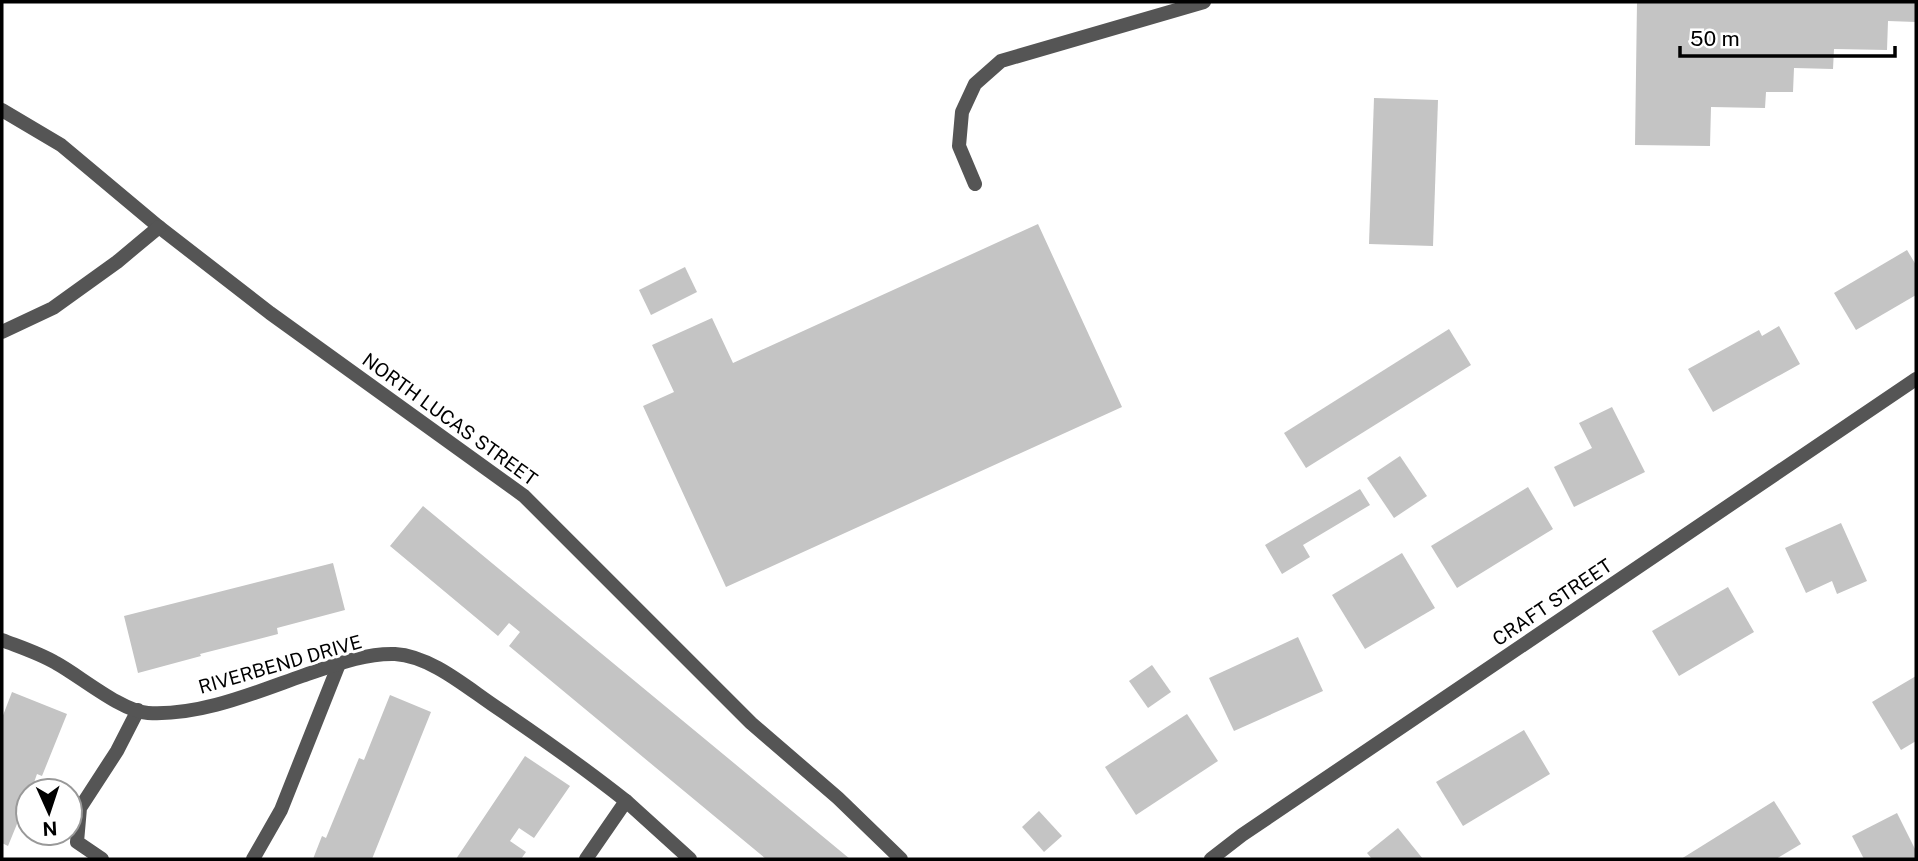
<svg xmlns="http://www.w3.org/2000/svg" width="1918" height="861" viewBox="0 0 1918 861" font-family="'Public Sans',sans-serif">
<rect width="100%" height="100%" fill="#fff"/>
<g fill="#c4c4c4">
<path d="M1637 2H1916V22L1888 21 1887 50 1834 49 1833 69 1794 68 1793 92H1766L1765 108 1711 107 1710 146 1635 145Z"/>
<path d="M1374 98 1438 100 1433 246 1369 244Z"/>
<path d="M1038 224 1122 407 726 587 643 406 674 392 652 345 712 318 733 363Z"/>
<path d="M1907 250 1916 265V295L1856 330 1834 293Z"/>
<path d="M685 267 697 292 651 315 639 290Z"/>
<path d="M1779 326 1800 364 1713 412 1688 369 1759 330 1762 336Z"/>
<path d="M1449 329 1471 365 1306 468 1284 433Z"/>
<path d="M1612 407 1645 472 1574 507 1554 467 1592 448 1579 423Z"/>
<path d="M1400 456 1427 496 1394 518 1367 478Z"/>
<path d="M1528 487 1553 529 1457 588 1431 546Z"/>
<path d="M1360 489 1370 505 1303 545 1310 557 1282 574 1265 545Z"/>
<path d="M423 506 850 859H766L509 646 520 632 509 623 498 636 390 546Z"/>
<path d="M1841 523 1867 581 1837 594 1832 581 1806 593 1785 548Z"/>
<path d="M1402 553 1435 608 1365 649 1332 595Z"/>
<path d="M333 563 345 610 277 628 278 634 200 654 201 656 138 673 124 616Z"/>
<path d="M1728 587 1754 632 1679 676 1652 631Z"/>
<path d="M1298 637 1323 691 1234 731 1209 678Z"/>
<path d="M1152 665 1171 692 1148 708 1129 681Z"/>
<path d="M1916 676V741L1901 750 1872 702Z"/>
<path d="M12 692 67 714 42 776 37 774 31 791H28V797L8 846 2 843V718Z"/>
<path d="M390 695 431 712 372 859H313L322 836 326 838 359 758 364 760Z"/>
<path d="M1187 714 1218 761 1136 815 1105 767Z"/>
<path d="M1524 730 1550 774 1463 826 1436 782Z"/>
<path d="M525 756 570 786 534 838 519 828 510 841 526 852 521 859H456Z"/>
<path d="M1774 801 1801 844 1776 859H1681Z"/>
<path d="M1039 811 1062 836 1044 852 1022 827Z"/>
<path d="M1897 813 1916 851V859H1864L1852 836Z"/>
<path d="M1398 828 1423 859H1372L1367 853Z"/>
</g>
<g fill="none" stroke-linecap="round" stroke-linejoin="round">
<g stroke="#555" stroke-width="14">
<path d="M975 184 959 146 962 112 975 84 1001 61 1204 2"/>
<path d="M102 859 77 842 80 808 117 751 138 710"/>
<path d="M253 859 281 810 339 664"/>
</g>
<g stroke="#555" stroke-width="14">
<path d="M2 110 61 145 159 227 270 313 524 496 751 723 838 798 901 859"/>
<path d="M2 332 53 308 117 262 159 227"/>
<path d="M2 640C20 647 39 653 56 663 80 676 121 711 148 713 200 716 254 693 302 676 332 666 363 653 395 654 430 656 465 686 493 705 539 736 583 767 626 801"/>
<path d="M586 859 626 801 690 859"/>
<path d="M1211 859 1242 835 1916 379"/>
</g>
</g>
<g text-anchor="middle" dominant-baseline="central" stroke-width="6" stroke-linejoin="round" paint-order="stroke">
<g font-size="19" fill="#000" stroke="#fff">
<text transform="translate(450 419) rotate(36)">NORTH LUCAS STREET</text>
<text transform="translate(1552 602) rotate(-34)">CRAFT STREET</text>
<text transform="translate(280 664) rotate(-16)">RIVERBEND DRIVE</text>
</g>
</g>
<rect width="1918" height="861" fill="none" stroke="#000000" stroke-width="7"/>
<g transform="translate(49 812) rotate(177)"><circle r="33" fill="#ffffff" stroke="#999999" stroke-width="2"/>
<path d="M0-5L12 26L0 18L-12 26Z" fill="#000000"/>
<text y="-10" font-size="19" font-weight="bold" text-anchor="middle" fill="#000000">N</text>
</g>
<path d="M1680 46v10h215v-10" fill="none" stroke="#000000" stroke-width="3.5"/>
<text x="1690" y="46" font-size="21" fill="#000000" stroke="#ffffff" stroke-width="5" paint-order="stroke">50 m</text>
</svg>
